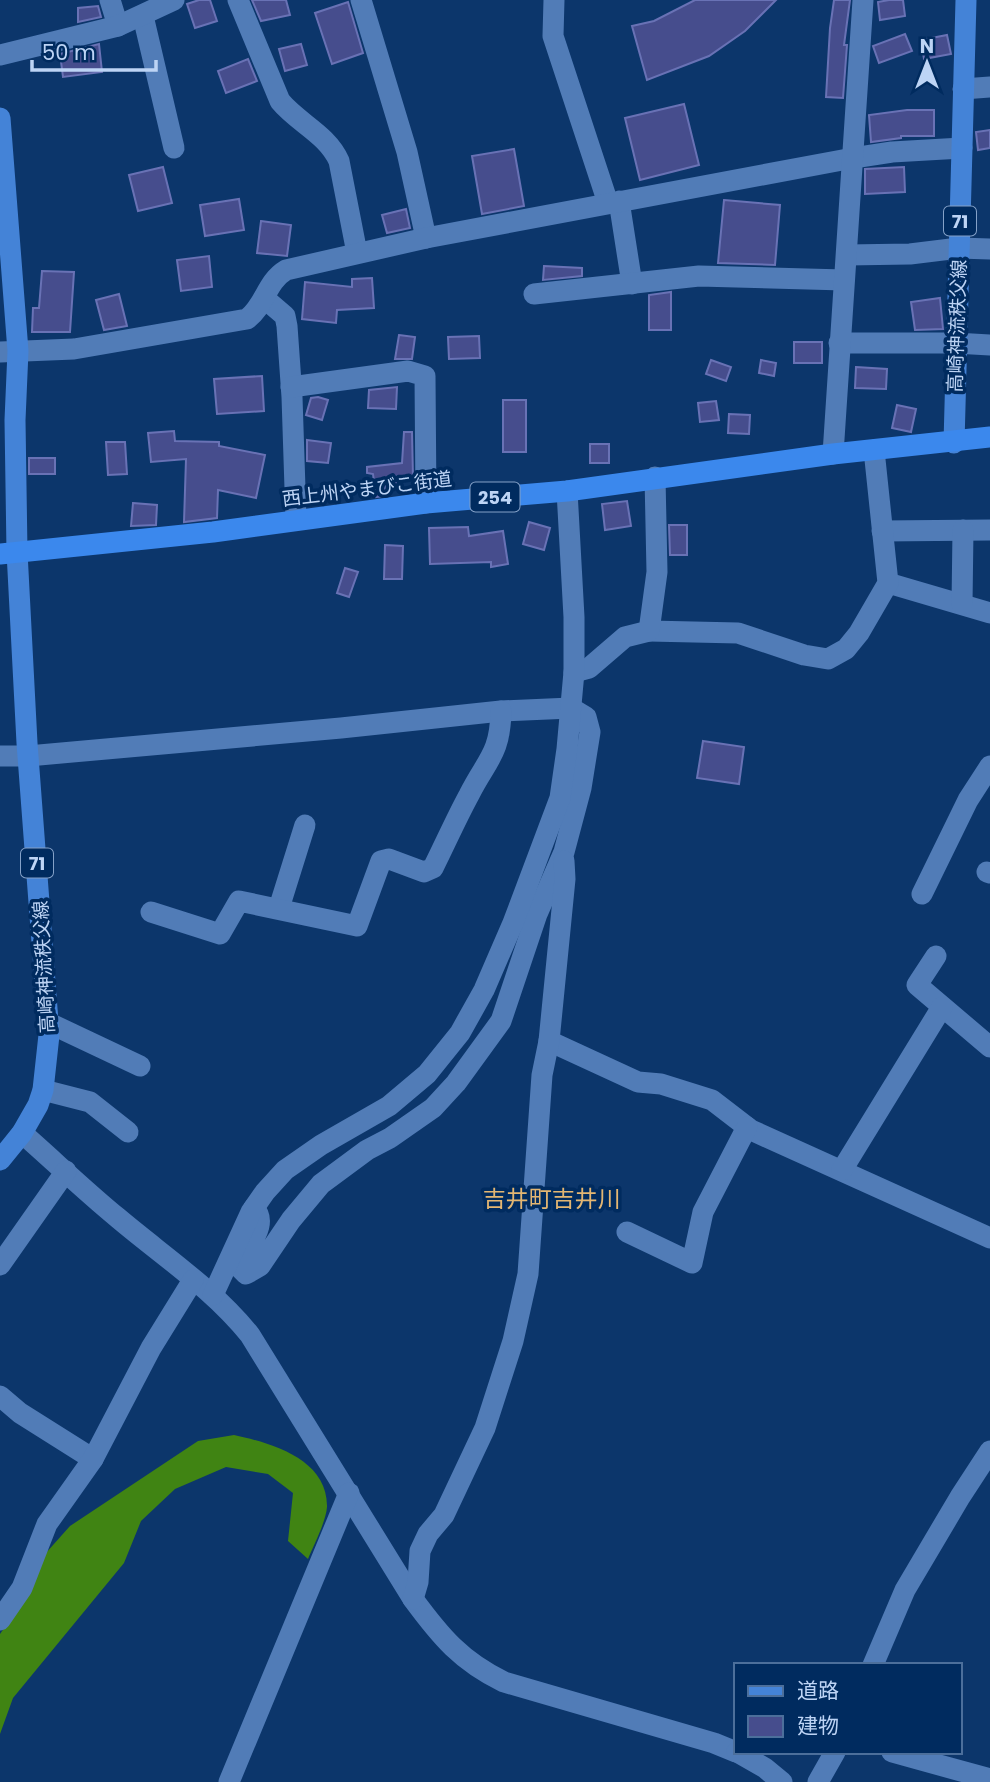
<svg xmlns="http://www.w3.org/2000/svg" width="990" height="1782" viewBox="0 0 990 1782" font-family="Poppins,'Noto Sans JP',sans-serif">
<rect width="100%" height="100%" fill="#0c366b"/>
<path fill="#408413" d="M234 1435C271 1443 328 1459 327 1507 326 1521 314 1545 308 1559L288 1541 293 1493 268 1474 226 1467 175 1489 141 1521 124 1563 13 1698 0 1734V1634L29 1592 45 1554 70 1526 198 1441Z"/>
<g fill="#464d8d" stroke="#6972b5" stroke-width="2">
<path d="M199 0H210L217 21 195 28 187 4Z"/>
<path d="M252 0H286L290 15 261 21Z"/>
<path d="M695 0H776L745 31 709 56 647 80 632 26 654 21Z"/>
<path d="M834 0H850L844 45H847L843 98 826 97 830 28Z"/>
<path d="M889 0H903L905 16 880 20 878 2Z"/>
<path d="M348 2 363 53 332 64 315 13Z"/>
<path d="M98 6 101 17 78 22V8Z"/>
<path d="M905 34 912 51 879 63 873 46Z"/>
<path d="M947 35 951 54 924 59 921 40Z"/>
<path d="M99 44 102 72 63 77 60 54Z"/>
<path d="M301 44 307 65 285 71 279 49Z"/>
<path d="M248 59 257 81 226 93 218 71Z"/>
<path d="M684 104 699 165 640 180 625 118Z"/>
<path d="M907 110H934V136H901V138L871 142 869 115Z"/>
<path d="M990 130V148L978 150 976 132Z"/>
<path d="M514 149 524 206 482 214 472 156Z"/>
<path d="M163 167 172 203 138 211 129 175Z"/>
<path d="M904 167 905 192 865 194V169Z"/>
<path d="M239 199 244 230 205 236 200 205Z"/>
<path d="M724 200 780 205 775 265 718 263Z"/>
<path d="M406 209 410 228 387 233 382 215Z"/>
<path d="M261 221 291 225 287 256 257 253Z"/>
<path d="M209 256 212 287 181 291 177 260Z"/>
<path d="M544 266 582 268V276L543 280Z"/>
<path d="M42 271 74 272 70 332H32L33 308H39Z"/>
<path d="M372 278 374 308 337 310 336 323 302 319 305 282 352 287V279Z"/>
<path d="M671 292V330H649V295Z"/>
<path d="M119 294 127 326 104 330 96 300Z"/>
<path d="M940 298 943 329 915 330 911 302Z"/>
<path d="M399 335 415 337 412 359H395Z"/>
<path d="M479 336 480 358 449 359 448 337Z"/>
<rect x="794" y="342" width="28" height="21"/>
<path d="M711 360 731 367 726 381 706 374Z"/>
<path d="M761 360 776 363 774 376 759 373Z"/>
<path d="M856 367 887 369 886 389 855 388Z"/>
<path d="M262 376 264 411 217 414 214 379Z"/>
<path d="M397 387 396 409 368 408 369 390Z"/>
<path d="M318 397 328 400 322 420 306 415 311 398Z"/>
<rect x="503" y="400" width="23" height="52"/>
<path d="M716 401 719 420 700 422 698 403Z"/>
<path d="M897 405 916 409 911 432 892 428Z"/>
<path d="M729 414 750 415 749 434 728 433Z"/>
<path d="M174 431 175 441 219 442V446L265 455 256 498 218 490 217 518 184 522 186 459 151 462 148 433Z"/>
<path d="M404 432H412L413 478 396 476 397 486 386 484 383 496 376 497 373 474 367 473V467L402 463Z"/>
<path d="M307 440 331 443 328 463 307 461Z"/>
<path d="M106 442H125L127 474 108 475Z"/>
<rect x="590" y="444" width="19" height="19"/>
<rect x="29" y="458" width="26" height="16"/>
<path d="M627 501 631 526 605 530 602 504Z"/>
<path d="M133 503 157 505 156 525 131 526Z"/>
<path d="M529 522 550 528 544 550 523 544Z"/>
<path d="M669 525H687V555H670Z"/>
<path d="M468 527 469 536 503 531 508 564 491 567V562L430 564 429 528Z"/>
<path d="M385 545 403 546 402 579H384Z"/>
<path d="M345 568 358 572 349 597 337 593Z"/>
<path d="M703 741 744 747 739 784 697 778Z"/>
</g>
<g fill="none" stroke-linecap="round" stroke-linejoin="round">
<g stroke="#517cb7" stroke-width="21">
<path d="M110 0 118 26"/>
<path d="M238 0 280 101C298 123 327 134 339 161L357 253"/>
<path d="M361 0 407 152 426 238"/>
<path d="M554 0 553 36 608 203"/>
<path d="M143 16 174 148"/>
<path d="M0 55 118 26 174 0"/>
<path d="M963 89 990 87"/>
<path d="M619 201 632 284"/>
<path d="M847 255 910 254 959 248 990 249"/>
<path d="M534 294 699 276 844 280"/>
<path d="M264 298 285 316 287 326 292 397 296 519"/>
<path d="M839 343H955L990 345"/>
<path d="M0 352 74 349 247 319C265 306 266 282 286 270L426 238 853 158 892 152 962 148"/>
<path d="M291 387 408 371 425 376 426 503"/>
<path d="M833 454 863 0"/>
<path d="M882 531 990 530"/>
<path d="M888 583 990 613"/>
<path d="M962 604 963 530"/>
<path d="M649 631 738 633 804 655 828 659 846 649 859 633 888 583 874 450"/>
<path d="M574 672 589 668 625 637 649 631 657 572 655 477"/>
<path d="M0 756H28L341 728 501 711 571 708 586 717 590 732 581 788 564 852 537 914 501 1021 456 1083 433 1108 390 1138 367 1150 321 1184 291 1220 260 1266 246 1274 240 1268C243 1249 271 1226 254 1208"/>
<path d="M987 872 990 873"/>
<path d="M922 894 968 800 990 766"/>
<path d="M279 908 305 825"/>
<path d="M151 912 220 934 239 901 357 926 381 861 389 859 424 872 433 868C445 844 456 819 469 795 487 759 500 755 501 711"/>
<path d="M936 956 917 985 990 1047"/>
<path d="M49 1023 140 1066"/>
<path d="M549 1041 638 1082 661 1084 712 1100 751 1130 990 1238"/>
<path d="M43 1090 90 1102 128 1132"/>
<path d="M22 1133C54 1161 85 1191 118 1218 163 1256 213 1289 250 1335L413 1599C441 1637 461 1661 504 1682L714 1743 736 1752"/>
<path d="M842 1170 942 1007"/>
<path d="M627 1232 692 1263 703 1212 747 1127"/>
<path d="M0 1265 66 1171"/>
<path d="M213 1295 251 1212 265 1192 285 1170 321 1145 389 1106 427 1074 460 1033 484 990 513 923 560 798 567 749 574 672V617L567 491"/>
<path d="M0 1396 20 1413 93 1459"/>
<path d="M413 1599 418 1582 420 1551 428 1534 444 1515 485 1428 513 1341 528 1274 542 1075 549 1041 565 879 564 861"/>
<path d="M0 1620 22 1588 47 1524 93 1459 151 1348 193 1280"/>
<path d="M873 1665 905 1590 960 1497 990 1451"/>
<path d="M737 1752 765 1768 782 1782"/>
<path d="M892 1752 990 1779"/>
<path d="M229 1782 349 1493"/>
<path d="M818 1782 835 1752"/>
</g>
<g stroke="#4483d7" stroke-width="21">
<path d="M0 118 18 351 15 420 17 552 27 743 49 1035 43 1090 38 1105 22 1133 0 1160"/>
<path d="M954 443 966 0"/>
</g>
<path stroke="#3b88ed" stroke-width="21" d="M0 554 213 532 426 503 567 491 833 454 990 437"/>
</g>
<g text-anchor="middle" dominant-baseline="central" stroke-width="7" stroke-linejoin="round" paint-order="stroke">
<g fill="#002b5f" stroke="#84a1c8" stroke-width="2">
<rect x="944" y="206.5" width="32" height="29" rx="5"/>
<rect x="470.5" y="482.5" width="49" height="29" rx="5"/>
<rect x="21" y="848.5" width="32" height="29" rx="5"/>
</g>
<g font-size="18" font-weight="bold" fill="#bdd4f5">
<text x="960" y="221">71</text>
<text x="495" y="497">254</text>
<text x="37" y="863">71</text>
</g>
<g font-size="19" fill="#bdd4f5" stroke="#002b5f">
<text transform="translate(957 326) rotate(-88)">高崎神流秩父線</text>
<text transform="translate(367 489) rotate(-7)">西上州やまびこ街道</text>
<text transform="translate(44 967) rotate(-93)">高崎神流秩父線</text>
</g>
<g font-size="23" fill="#e3b672" stroke="#002b5f">
<text x="552" y="1199">吉井町吉井川</text>
</g>
</g>
<rect x="734" y="1663" width="228" height="91" fill="#002b5f" stroke="#4c6f9b" stroke-width="2"/>
<rect x="748" y="1686" width="35" height="10" fill="#4483d7" stroke="#4c6f9b" stroke-width="2"/>
<text x="797" y="1698" font-size="21" fill="#bdd4f5">道路</text>
<rect x="748" y="1716" width="35" height="21" fill="#464d8d" stroke="#4c6f9b" stroke-width="2"/>
<text x="797" y="1733" font-size="21" fill="#bdd4f5">建物</text>
<g transform="translate(927 63)" stroke="#002b5f" stroke-width="5" paint-order="stroke">
<path d="M0-5L12 26L0 18L-12 26Z" fill="#bdd4f5"/>
<text y="-10" font-size="19" font-weight="bold" text-anchor="middle" fill="#bdd4f5">N</text>
</g>
<path d="M32 60v10h124v-10" fill="none" stroke="#bdd4f5" stroke-width="3.5"/>
<text x="42" y="60" font-size="21" fill="#bdd4f5" stroke="#002b5f" stroke-width="5" paint-order="stroke">50 m</text>
</svg>
